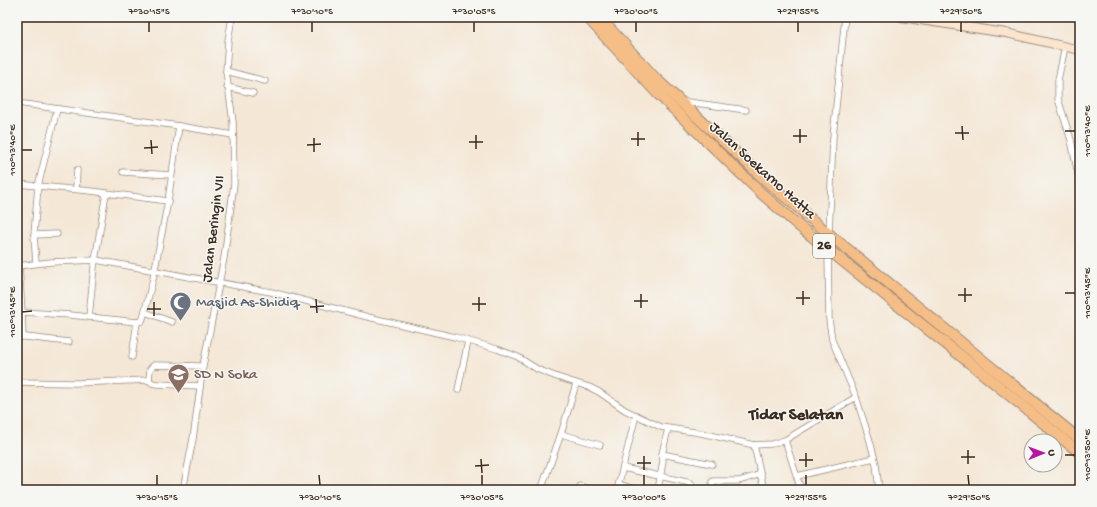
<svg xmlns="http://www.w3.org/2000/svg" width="1097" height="507" viewBox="0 0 1097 507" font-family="'Gochi Hand',sans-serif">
<rect width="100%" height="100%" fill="#f6f6f2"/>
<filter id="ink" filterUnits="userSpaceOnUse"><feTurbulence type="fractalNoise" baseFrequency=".025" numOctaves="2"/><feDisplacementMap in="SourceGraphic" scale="8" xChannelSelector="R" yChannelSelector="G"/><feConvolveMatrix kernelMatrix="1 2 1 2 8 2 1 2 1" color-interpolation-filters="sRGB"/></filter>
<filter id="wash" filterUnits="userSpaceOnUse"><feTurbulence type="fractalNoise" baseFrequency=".012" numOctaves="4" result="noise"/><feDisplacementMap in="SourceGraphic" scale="16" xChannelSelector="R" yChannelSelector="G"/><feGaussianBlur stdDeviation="0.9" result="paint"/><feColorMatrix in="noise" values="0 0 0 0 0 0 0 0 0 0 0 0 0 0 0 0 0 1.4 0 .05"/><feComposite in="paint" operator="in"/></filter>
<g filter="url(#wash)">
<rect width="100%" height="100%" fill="#f4e7d5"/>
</g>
<g filter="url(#ink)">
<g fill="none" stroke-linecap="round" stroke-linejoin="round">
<defs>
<g id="street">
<path d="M961 26 963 17"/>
<path d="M1065 47 1058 80V99L1071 140 1080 184"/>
<path d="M226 71 265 81"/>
<path d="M227 87 253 93"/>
<path d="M681 101 746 110"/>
<path d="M24 104 179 126"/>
<path d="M123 172 171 175"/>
<path d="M17 184 38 186 34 235"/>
<path d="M76 189 77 170"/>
<path d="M168 201 179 126 233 135"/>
<path d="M829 234 833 137 845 17"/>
<path d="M828 249 829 319 832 340 856 397 870 441 876 464 879 490"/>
<path d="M36 263 34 235 57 234"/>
<path d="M17 266 51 262 96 260 271 292 368 317 455 337 497 349 518 357 537 369 557 377 589 387 599 392 625 410 661 427 701 433 754 445 772 444 785 440 856 397"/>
<path d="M19 266 22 312 70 315 137 322 142 321 143 318 153 279 168 201 91 191 38 186 57 109"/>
<path d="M22 312 23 337"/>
<path d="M145 312 172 322"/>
<path d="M89 317 94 267 106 193"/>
<path d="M17 336 69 342"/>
<path d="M132 357 137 322"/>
<path d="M149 380 150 369 154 365 203 366"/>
<path d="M17 382 76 383 149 380 152 383 158 384 200 386"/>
<path d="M458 390 468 341"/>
<path d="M561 434 600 445"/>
<path d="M785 440 801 490"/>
<path d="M754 445 764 490"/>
<path d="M662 454 712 464"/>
<path d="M623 468 691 483 692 485 691 490"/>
<path d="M797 476 874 458"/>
<path d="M619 484 637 490"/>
<path d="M580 486 592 490"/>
<path d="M183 490 193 439 203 366 224 258 234 184 233 122 226 71 228 41 232 17"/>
<path d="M541 490 561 434 576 384"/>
<path d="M617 490 636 415"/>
<path d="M658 490 663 461 662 454 668 429"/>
<path d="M713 490 712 482 713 481H739L761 474"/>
</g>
<path id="secondary" d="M901 17 1006 33 1080 50"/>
<g id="highway">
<path d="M587 17 658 94 761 193 799 226 981 372 1080 453"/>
<path d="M599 17 656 79 772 186 829 234 1080 440"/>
</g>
</defs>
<use href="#street" stroke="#98887a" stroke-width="7"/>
<use href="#secondary" stroke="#98887a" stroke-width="10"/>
<use href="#highway" stroke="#98887a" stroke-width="12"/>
<use href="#street" stroke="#fff" stroke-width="5.5"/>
<use href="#secondary" stroke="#fbe5cf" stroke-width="8"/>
<use href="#highway" stroke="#f6be87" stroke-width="10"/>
</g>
</g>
<path fill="none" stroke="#3b2a1e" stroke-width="1.5" d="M149 22V32M312 22V32M474 22V32M636 22V32M798 22V32M961 22V32M962 126 963 140M800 129V143M1065 131H1075M638 132V146M955 133H969M476 135V149M793 136H807M314 138V152M631 139H645M151 140 152 154M469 142H483M307 145 321 144M144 148 158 147M22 150H32M965 288V302M803 291V305M1065 293H1075M641 294V308M958 295H972M479 297V311M796 298H810M316 299 317 313M634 301H648M154 302V316M472 304H486M310 307 324 306M147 309H161M22 312 32 311M968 450V464M806 453V467M1065 455H1075M644 456V470M961 457H975M481 459 482 473M799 460H813M637 463H651M475 466 489 465M157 475V485M319 475 320 485M482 475V485M644 475V485M806 475V485M968 475 969 485"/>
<defs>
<symbol id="mosque-pin" viewBox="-11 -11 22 30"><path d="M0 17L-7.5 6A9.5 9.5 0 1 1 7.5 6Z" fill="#6b7280" stroke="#f6f6f2"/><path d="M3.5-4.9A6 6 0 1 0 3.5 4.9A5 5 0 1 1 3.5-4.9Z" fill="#fff"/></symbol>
<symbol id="school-pin" viewBox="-11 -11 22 30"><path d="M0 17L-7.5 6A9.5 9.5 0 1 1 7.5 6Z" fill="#8d6e63" stroke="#f6f6f2"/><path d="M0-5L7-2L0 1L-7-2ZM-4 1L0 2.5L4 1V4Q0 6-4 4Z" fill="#fff"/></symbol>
</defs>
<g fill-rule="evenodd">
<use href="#mosque-pin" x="168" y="290" width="25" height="34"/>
<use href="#school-pin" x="166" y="362" width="25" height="34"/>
</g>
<g text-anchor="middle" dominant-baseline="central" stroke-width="3" stroke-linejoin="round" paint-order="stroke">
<rect fill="#f6f6f2" stroke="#73675e" stroke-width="1" x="813" y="234" width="22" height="24" rx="3"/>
<g font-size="14" font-weight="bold" fill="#3b2a1e">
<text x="824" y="246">26</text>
</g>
<g font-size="15" fill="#3b2a1e" stroke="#f6f6f2">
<text transform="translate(762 171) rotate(42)">Jalan Soekarno Hatta</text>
<text transform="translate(214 229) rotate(-83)">Jalan Beringin VII</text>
</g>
<g font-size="15" fill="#5b616d" stroke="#f6f6f2" text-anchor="start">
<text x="196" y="303">Masjid As-Shidiq</text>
</g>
<g font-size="15" fill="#785e54" stroke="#f6f6f2" text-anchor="start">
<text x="194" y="375">SD N Soka</text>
</g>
<g font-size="17" font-weight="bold" fill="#3b2a1e" stroke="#f6f6f2">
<text x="796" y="416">Tidar Selatan</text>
</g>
</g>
<rect width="1097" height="507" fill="none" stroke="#f6f6f2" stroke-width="44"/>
<g transform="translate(1043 453) rotate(89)"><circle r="19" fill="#f6f6f2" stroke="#aba49d"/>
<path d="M0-3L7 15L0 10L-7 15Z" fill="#b5179e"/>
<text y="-6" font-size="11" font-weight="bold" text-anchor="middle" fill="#3b2a1e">U</text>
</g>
<rect x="22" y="22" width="1053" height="463" fill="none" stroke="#3b2a1e" stroke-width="1.5"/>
<g font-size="10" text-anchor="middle" fill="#3b2a1e">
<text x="149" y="14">7°30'15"S</text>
<text x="312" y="14">7°30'10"S</text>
<text x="474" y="14">7°30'05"S</text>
<text x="636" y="14">7°30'00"S</text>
<text x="798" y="14">7°29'55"S</text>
<text x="961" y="14">7°29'50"S</text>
<text transform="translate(1086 131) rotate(-90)" y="4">110°13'40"E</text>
<text transform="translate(11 150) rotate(-90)" y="4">110°13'40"E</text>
<text transform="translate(1086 293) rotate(-90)" y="4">110°13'45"E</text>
<text transform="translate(11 312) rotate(-90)" y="4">110°13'45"E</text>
<text transform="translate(1086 455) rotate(-90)" y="4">110°13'50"E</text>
<text x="157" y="500">7°30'15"S</text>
<text x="320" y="500">7°30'10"S</text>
<text x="482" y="500">7°30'05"S</text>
<text x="644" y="500">7°30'00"S</text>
<text x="806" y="500">7°29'55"S</text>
<text x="969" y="500">7°29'50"S</text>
</g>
</svg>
